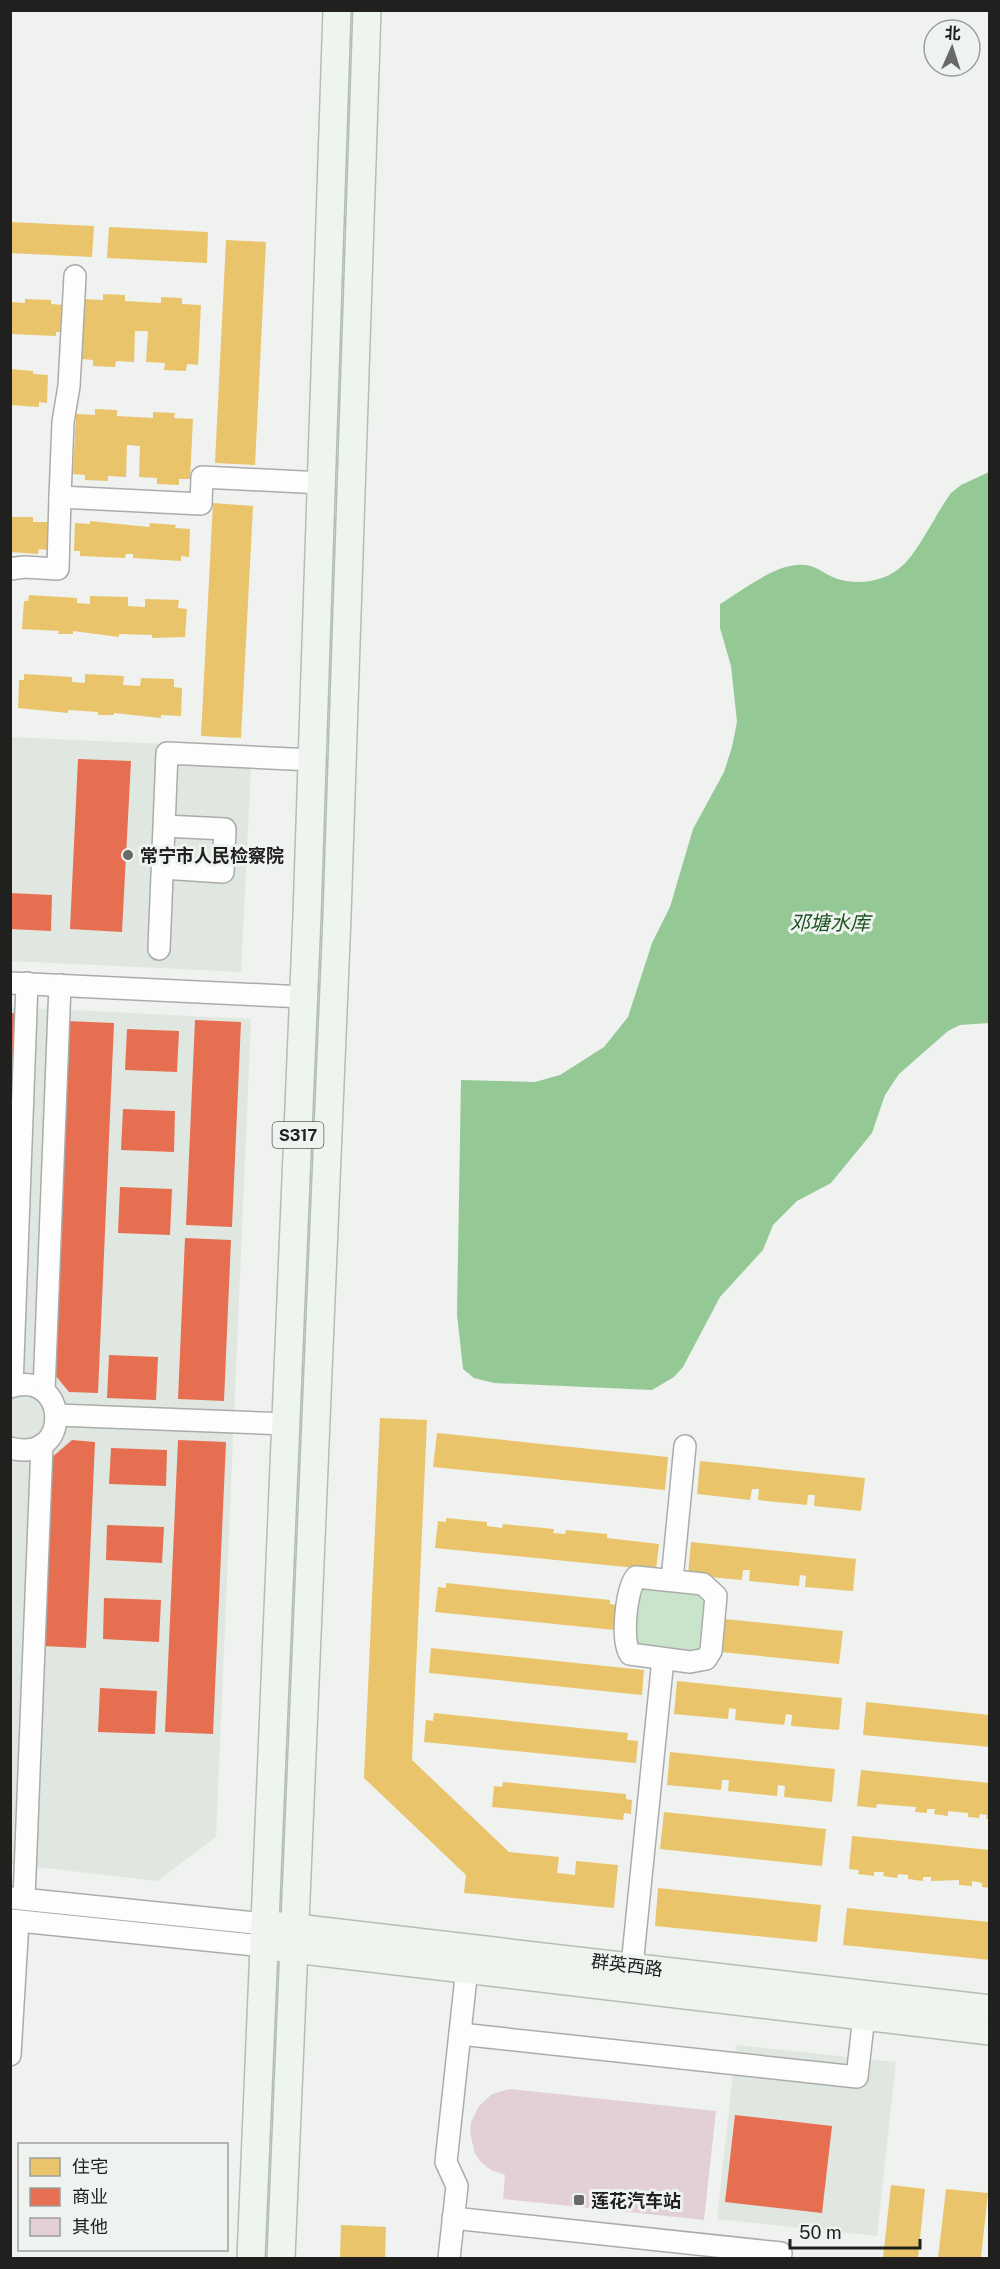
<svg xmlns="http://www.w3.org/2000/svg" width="1000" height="2269" viewBox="0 0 1000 2269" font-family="'Public Sans','Noto Sans SC',sans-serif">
<rect width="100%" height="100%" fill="#f0f2f0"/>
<g fill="#e0e7e0">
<path d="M11 737 252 748 241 972 11 961Z"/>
<path d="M11 1007 251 1019 216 1837 157 1881 11 1864Z"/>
<path d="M736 2045 896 2062 877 2236 717 2219Z"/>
</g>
<path fill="#c9e4ca" d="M640 1586 700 1592 706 1599 702 1648 697 1653 639 1647 634 1638Z"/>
<path fill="#94c996" d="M989 472V1023L960 1025 948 1031 899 1074 885 1095 872 1133 831 1183 797 1201 773 1225 763 1250 720 1297 683 1367 674 1377 652 1390 494 1383 474 1378 463 1369 457 1314 461 1080 535 1082 560 1075 604 1047 628 1017 652 943 670 907 693 829 724 772 732 747 737 722 731 666 720 628V604C740 592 773 566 797 565 813 563 821 572 835 578 857 586 886 582 903 565 918 552 937 512 951 493L961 485Z"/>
<g fill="#e9c46a">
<path d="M10 222 94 226 92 257 10 253Z"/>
<path d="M109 227 208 232 207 263 107 258Z"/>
<path d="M226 240 266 242 255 465 215 463Z"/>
<path d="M103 294 125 295V301L161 303V297L182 298V304L201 305 198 365 187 364 186 371 164 370 165 363 146 362 148 331H135L134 362 116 361 115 367 93 366V360L81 359 84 299 103 300Z"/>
<path d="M25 299 51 300V304L64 305 62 332H56V336L10 334V302L25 303Z"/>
<path d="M10 369 33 371V374L48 375 47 403 39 402V407L10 405Z"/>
<path d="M95 409 117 410V416L153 418V412L175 413 174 418 193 419 190 479H179V485L157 484V478L139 477 140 446 127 445 126 477 108 476V481L85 480V475L73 474 76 414 95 415Z"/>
<path d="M213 503 253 506 241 738 201 736Z"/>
<path d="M10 517H33V522H48L47 550 39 549 38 554 10 552Z"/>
<path d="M90 521 149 527 150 523 176 525 175 528 190 529 189 557 181 556V561L133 558V554H126L125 558 80 556V551H74L75 523 90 524Z"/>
<path d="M29 595 77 598V603L90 604V596L128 597V606L145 607V599L179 600 178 608 187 609 185 637 152 638V635L119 634V637L73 631V634H58L59 631 22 629 24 601H28Z"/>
<path d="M24 674 72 677V682L85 683V674L124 676 123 685 140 686 141 678 174 679V687L182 688 181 716 161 715V718L114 713V715H98V712L68 710V713L18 708 19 680H24Z"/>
<path d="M380 1418 427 1420 412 1760 509 1852 559 1857 557 1873 575 1875 576 1861 618 1865 614 1908 464 1893 466 1875 364 1778Z"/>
<path d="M437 1433 668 1457 665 1490 433 1467Z"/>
<path d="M700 1461 865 1478 861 1511 814 1506 815 1495H808L807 1505 758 1500 759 1489H752L750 1500 697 1494Z"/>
<path d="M446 1518 487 1522V1526L502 1528 503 1524 554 1529 553 1533 565 1534 566 1530 607 1534V1538L659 1544 656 1570 435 1548 438 1521 446 1522Z"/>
<path d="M691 1542 856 1559 853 1591 805 1587 806 1576 800 1575 799 1586 749 1581 750 1570H743L742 1580 688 1575Z"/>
<path d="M446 1583 610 1600V1604L617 1605 614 1630 435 1612 438 1587 446 1588Z"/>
<path d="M724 1619 843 1631 839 1664 721 1652Z"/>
<path d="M431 1648 644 1670 642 1695 429 1673Z"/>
<path d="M677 1681 842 1698 839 1730 791 1726 792 1715 786 1714 784 1725 735 1720 736 1709 729 1708 728 1719 674 1714Z"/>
<path d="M866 1702 990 1715V1747L863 1735Z"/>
<path d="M434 1713 628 1733 627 1740 638 1741 636 1763 424 1742 426 1720 433 1721Z"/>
<path d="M670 1752 835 1769 832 1802 784 1797 785 1786 778 1785 777 1796 728 1791 729 1780H722L721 1790 667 1785Z"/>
<path d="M861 1770 990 1783V1819H986L987 1815 980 1814 979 1818 968 1817V1813L948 1811V1816L934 1814 935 1809H927V1813L915 1812 916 1807 877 1804 876 1808 857 1806Z"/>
<path d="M503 1782 626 1794V1799L632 1800 631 1814 624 1813 623 1820 492 1807 494 1786 502 1787Z"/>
<path d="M664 1812 826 1829 822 1866 660 1849Z"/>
<path d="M852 1836 990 1850V1888L982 1887V1883L972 1881V1886L959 1885V1880L931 1881V1877H923V1881L908 1879V1875L898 1874 897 1878 883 1876 884 1872H874V1876L858 1874 859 1870 849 1869Z"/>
<path d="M658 1888 821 1905 817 1942 655 1926Z"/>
<path d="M847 1908 990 1922V1960L843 1945Z"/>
<path d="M891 2185 925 2189 918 2258H883Z"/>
<path d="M946 2189 988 2193 981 2258H938Z"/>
<path d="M341 2225 386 2227 385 2258H340Z"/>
</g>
<g fill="#e76f51">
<path d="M78 759 131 761 122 932 70 929Z"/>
<path d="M10 893 52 895 51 931 10 929Z"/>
<path d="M10 1013H18L10 1151Z"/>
<path d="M195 1020 241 1022 232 1227 186 1225Z"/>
<path d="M66 1021 114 1023 98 1393 69 1392 51 1370Z"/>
<path d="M127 1029 179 1031 177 1072 125 1070Z"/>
<path d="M123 1109 175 1111 174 1152 121 1150Z"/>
<path d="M120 1187 172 1189 170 1235 118 1233Z"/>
<path d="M185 1238 231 1240 224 1401 178 1399Z"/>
<path d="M109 1355 158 1357 156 1400 107 1398Z"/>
<path d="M72 1440 95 1442 86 1648 42 1646 50 1459Z"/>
<path d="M178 1440 226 1442 213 1734 165 1732Z"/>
<path d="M111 1448 167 1450 166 1486 109 1484Z"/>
<path d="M107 1525 164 1527 162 1563 106 1560Z"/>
<path d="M104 1598 161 1600 159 1642 103 1639Z"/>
<path d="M100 1688 157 1691 155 1734 98 1732Z"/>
<path d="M735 2115 832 2126 822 2213 725 2202Z"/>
</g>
<path fill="#e3d0d5" d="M510 2089 716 2111 704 2220 503 2199 505 2175 491 2170 482 2163 475 2154 470 2133 471 2122 479 2106 492 2094Z"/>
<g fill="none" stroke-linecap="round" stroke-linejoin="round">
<defs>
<g id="minor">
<path d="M60 497 63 422 69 386 75 276"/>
<path d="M10 569 24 567 58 569 60 497 201 504 202 477 322 483"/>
<path d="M163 868 223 872 225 829 165 826"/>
<path d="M159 949 167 753 312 760"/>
<path d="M10 983 304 997"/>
<path d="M12 1386 27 983"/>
<path d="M10 1387C69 1368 73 1465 10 1448"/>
<path d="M44 1391 60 985"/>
<path d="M57 1415 286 1424"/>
<path d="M636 1577 703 1584 716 1596 711 1651 706 1659 690 1662 630 1654C621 1640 626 1590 636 1577Z"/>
<path d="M672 1580 685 1446"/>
<path d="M12 1898 265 1924"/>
<path d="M24 1899 42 1445"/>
<path d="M10 1920 264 1946"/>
<path d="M632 1966 663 1659"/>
<path d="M460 2034 857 2077 864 2016"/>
<path d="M10 2055 18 1921"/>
<path d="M453 2218 781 2253 780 2258"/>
<path d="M449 2258 457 2186 446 2162 467 1968"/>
</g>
<g id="major">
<path d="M279 1926 990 2009"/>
<path d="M277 1947 990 2031"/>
<path d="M251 2258 307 915 337 10"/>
<path d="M281 2258 337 916 367 10"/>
</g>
</defs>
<use href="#minor" stroke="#aaacaa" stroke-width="24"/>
<use href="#major" stroke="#b4beb4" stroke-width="30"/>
<use href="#minor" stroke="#fdfdfd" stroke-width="21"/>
<use href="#major" stroke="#eef4ee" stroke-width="27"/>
</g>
<g fill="#696a68" stroke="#eff3ef" stroke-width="2">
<circle cx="128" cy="855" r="6"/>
<rect x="573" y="2194" width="12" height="12" rx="3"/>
</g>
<g text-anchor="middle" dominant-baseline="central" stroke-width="6" stroke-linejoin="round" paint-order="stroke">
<rect fill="#eff3ef" stroke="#5e605d" stroke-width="1.5" x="272.5" y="1122" width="51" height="26" rx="4.5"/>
<g font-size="16" font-weight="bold" fill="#20211f">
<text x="298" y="1135">S317</text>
</g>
<g font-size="18" font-weight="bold" fill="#20211f" stroke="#eff3ef" text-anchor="start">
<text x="140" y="855">常宁市人民检察院</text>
<text x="591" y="2200">莲花汽车站</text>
</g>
<g font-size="18" fill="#20211f" stroke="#eff3ef">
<text transform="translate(627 1965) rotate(7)">群英西路</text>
</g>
<g font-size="20" font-style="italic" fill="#1c5121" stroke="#eff3ef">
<text x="830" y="923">邓塘水库</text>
</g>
</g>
<rect width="1000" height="2269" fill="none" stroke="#20211f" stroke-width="24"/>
<rect x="18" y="2143" width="210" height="108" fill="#eff3ef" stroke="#9c9f9c" stroke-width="1.5"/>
<rect x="30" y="2158" width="30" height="18" fill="#e9c46a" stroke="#9c9f9c" stroke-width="1.5"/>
<text x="72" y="2173" font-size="18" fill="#20211f">住宅</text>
<rect x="30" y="2188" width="30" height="18" fill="#e76f51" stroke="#9c9f9c" stroke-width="1.5"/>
<text x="72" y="2203" font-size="18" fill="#20211f">商业</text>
<rect x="30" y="2218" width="30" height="18" fill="#e3d0d5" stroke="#9c9f9c" stroke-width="1.5"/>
<text x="72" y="2233" font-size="18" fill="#20211f">其他</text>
<g transform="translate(952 48) rotate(3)"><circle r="28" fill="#eff3ef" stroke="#9c9f9c" stroke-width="1.5"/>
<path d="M0-4.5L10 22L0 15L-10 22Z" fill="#696a68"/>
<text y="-9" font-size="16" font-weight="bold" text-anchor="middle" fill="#20211f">北</text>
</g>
<path d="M790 2239v9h130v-9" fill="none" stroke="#20211f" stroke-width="3"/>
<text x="799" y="2239" font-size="18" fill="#20211f" stroke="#eff3ef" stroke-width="4.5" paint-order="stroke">50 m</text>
</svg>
